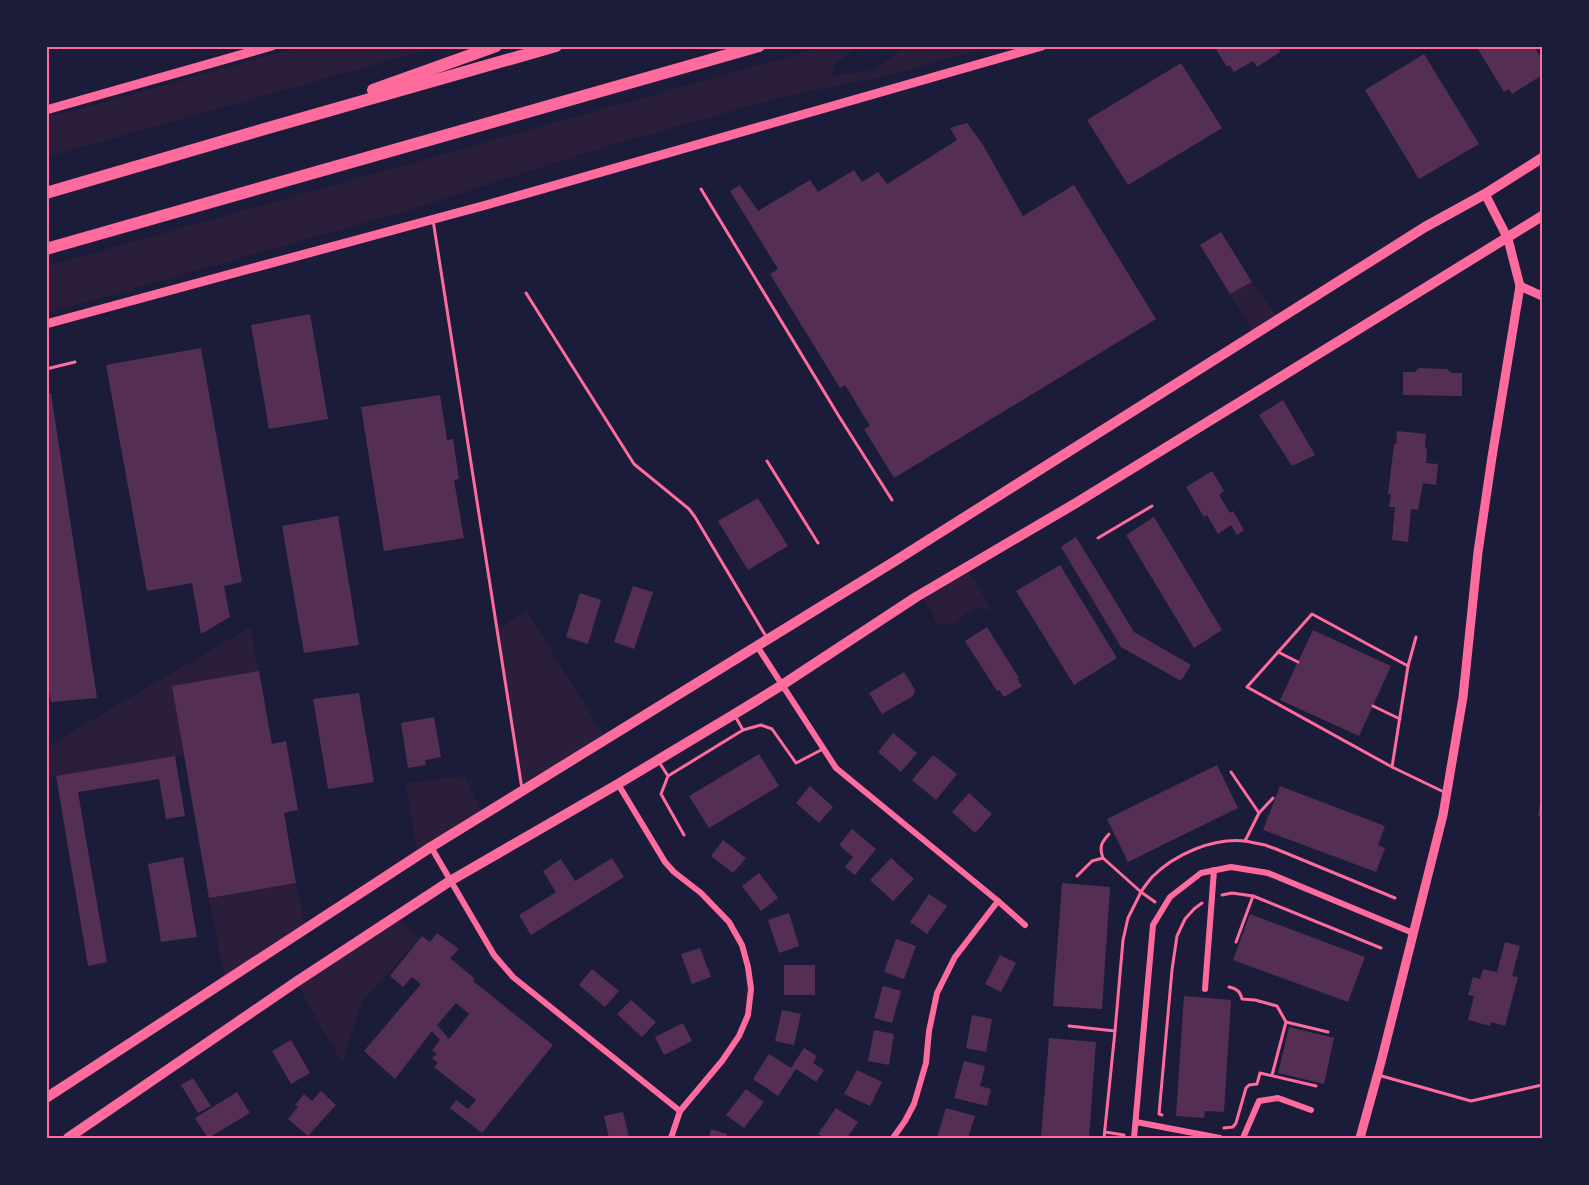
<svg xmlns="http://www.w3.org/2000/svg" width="1589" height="1185" viewBox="0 0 1589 1185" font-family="Commissioner,sans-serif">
<rect width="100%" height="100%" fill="#1b1b3a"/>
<g fill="#2a1e3b">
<path d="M303 46 437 47 47 157V118Z"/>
<path d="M822 47H856L836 63 831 76 875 70 904 47H990L890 75 790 95 604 147 413 209 47 313V266Z"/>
<path d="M1252 282 1279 319 1254 335 1230 294Z"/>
<path d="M966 567 993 612C990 611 984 607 979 608 963 610 954 634 935 622L932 614 921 594Z"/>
<path d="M527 611 606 739 522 791 497 629Z"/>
<path d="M250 627 259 671 173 689 184 755 56 776H47L46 747Z"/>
<path d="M465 776 483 815 417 853 405 783Z"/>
<path d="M296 883 306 928 225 981 209 898Z"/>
<path d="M397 916 419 939 362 1001 343 1062 340 1060 296 982Z"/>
</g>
<g fill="#542f53" fill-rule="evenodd">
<path d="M1214 46H1284L1279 50 1280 52 1257 67 1253 61 1234 72 1229 65 1227 67Z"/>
<path d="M1476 46H1534L1539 55 1542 53V75L1512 94 1509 89 1504 92Z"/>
<path d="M1424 54 1479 144 1419 179 1365 90Z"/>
<path d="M1181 63 1222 128 1128 185 1087 120Z"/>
<path d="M967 123 983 145 1023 216 1074 185 1156 319 894 478 864 429 870 426 845 385 840 388 770 274 778 269 730 191 740 185 758 211 810 180 818 192 854 170 862 182 878 172 887 184 957 140 950 128Z"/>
<path d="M1221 232 1252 282 1230 294 1200 245Z"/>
<path d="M310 314 328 419 269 429 251 325Z"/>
<path d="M201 348 242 582 224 586 230 617 201 634 192 583 147 591 106 365Z"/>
<path d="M1419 368 1447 369 1451 373H1462V396L1403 395V372H1415Z"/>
<path d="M51 393 97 698 51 702 46 678V394Z"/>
<path d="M440 395 447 440 453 439 459 479 454 480 464 538 384 551 361 407Z"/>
<path d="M1283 400 1315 455 1292 466 1259 415Z"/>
<path d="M1397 431 1426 434 1425 448H1427L1426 463 1438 464 1436 485 1423 483 1418 510 1411 509 1408 542 1392 540 1395 507H1389L1391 494H1388L1394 444H1396Z"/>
<path d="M1212 471 1224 491 1219 495 1230 513 1233 511 1244 530 1237 535 1231 525 1218 534 1207 515 1204 517 1186 487Z"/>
<path d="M758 498 788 546 748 570 718 521Z"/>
<path d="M338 516 359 645 304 653 282 526Z"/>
<path d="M1154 517 1222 630 1194 648 1126 535Z"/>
<path d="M1076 537 1134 632 1191 665 1181 681 1121 647 1061 547Z"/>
<path d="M1060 565 1117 658 1074 685 1016 591Z"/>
<path d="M633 586 653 592 634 649 614 642Z"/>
<path d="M580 593 601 600 588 644 566 637Z"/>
<path d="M987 627 1019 678 1017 679 1022 686 1004 697 999 690 997 691 965 641Z"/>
<path d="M1313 630 1391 666 1359 736 1280 700Z"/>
<path d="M259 671 272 744 286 741 298 810 284 813 296 883 209 898 172 686Z"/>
<path d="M904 672 915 690 913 696 882 714 869 693Z"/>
<path d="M359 693 374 782 328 789 313 699Z"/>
<path d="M434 717 441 757 425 760 426 765 408 768 401 723Z"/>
<path d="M893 733 917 753 901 772 878 752Z"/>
<path d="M759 754 779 786 709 828 689 796Z"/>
<path d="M933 755 957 774 936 800 912 780Z"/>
<path d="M175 756 185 816 166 819 159 779 78 792 107 962 88 966 56 776Z"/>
<path d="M1217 765 1238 808 1128 862 1107 819Z"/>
<path d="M810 786 833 807 819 823 796 803Z"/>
<path d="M1280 786 1385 826 1378 845 1385 848 1376 872 1263 830Z"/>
<path d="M969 793 992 814 975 833 952 812Z"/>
<path d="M1541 797H1542V816H1538Z"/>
<path d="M852 829 876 849 855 875 845 867 853 857 839 845Z"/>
<path d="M723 840 746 858 733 873 711 856Z"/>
<path d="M183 857 197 937 161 942 148 864Z"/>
<path d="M612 858 624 877 531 935 519 915 556 892 543 871 561 859 575 881Z"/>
<path d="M891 858 914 879 893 901 870 880Z"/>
<path d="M759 873 778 898 761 911 742 886Z"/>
<path d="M1062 883 1110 887 1102 1009 1053 1006Z"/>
<path d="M929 894 947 906 927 934 910 922Z"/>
<path d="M789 913 799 946 779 953 768 920Z"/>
<path d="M1250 914 1365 957 1348 1002 1233 960Z"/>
<path d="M437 933 459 949 450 958 475 979 473 981 553 1045 482 1133 450 1108 456 1100 468 1109 476 1100 434 1067 438 1063 432 1058 437 1054 432 1050 440 1040 432 1031 395 1079 364 1051 421 984 412 977 403 987 390 976 422 936 430 942ZM456 1003 469 1014 449 1039 437 1025Z"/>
<path d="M896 939 916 946 904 979 884 972Z"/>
<path d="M1505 942 1520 946 1512 976 1518 977 1505 1026 1491 1022 1490 1026 1468 1020 1474 996 1468 995 1473 977 1480 979 1483 969 1497 972Z"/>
<path d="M700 948 711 977 692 984 681 954Z"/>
<path d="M1000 955 1016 963 1001 992 985 984Z"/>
<rect x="784" y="965" width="31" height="30"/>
<path d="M592 969 619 991 605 1007 579 985Z"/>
<path d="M883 986 901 991 892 1023 874 1018Z"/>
<path d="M1184 996 1231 1000 1224 1112 1205 1111 1204 1118 1176 1116Z"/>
<path d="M631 1000 656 1022 642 1037 617 1014Z"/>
<path d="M782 1010 801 1014 794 1045 775 1041Z"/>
<path d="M972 1015 992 1019 986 1052 966 1048Z"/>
<path d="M683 1023 692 1041 664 1055 655 1037Z"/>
<path d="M1289 1027 1334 1038 1324 1084 1278 1073Z"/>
<path d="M874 1030 894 1034 889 1065 868 1061Z"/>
<path d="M1049 1038 1096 1042 1089 1138H1041Z"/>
<path d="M291 1040 310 1073 291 1084 272 1051Z"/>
<path d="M804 1048 817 1056 813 1063 824 1070 816 1082 796 1069 778 1096 753 1079 769 1054 791 1068Z"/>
<path d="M964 1061 985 1066 980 1086 991 1089 987 1106 954 1098Z"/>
<path d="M857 1070 882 1082 870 1106 844 1094Z"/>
<path d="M193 1078 211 1106 198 1113 181 1085Z"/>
<path d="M746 1089 764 1102 744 1128 726 1115Z"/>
<path d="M321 1091 336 1105 308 1136 288 1119 298 1107 295 1105 304 1094 312 1101Z"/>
<path d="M237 1092 250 1113 208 1138 195 1118Z"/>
<path d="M836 1108 858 1122 847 1138H826L818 1134Z"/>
<path d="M946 1108 975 1116 968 1138H937Z"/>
<path d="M623 1112 629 1138H609L604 1116Z"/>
<path d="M711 1129 727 1134 726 1138H709Z"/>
</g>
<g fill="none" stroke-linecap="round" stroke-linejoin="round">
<g stroke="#ff6b9d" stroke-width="3">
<path d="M1259 813 1273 798"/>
<path d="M1245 841 1265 845 1276 849 1395 898"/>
<path d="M1103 858C1099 847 1101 843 1109 834"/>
<path d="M1077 876 1092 861 1103 858 1141 892 1128 918 1123 940 1115 1031"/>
<path d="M1222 895 1232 893 1253 896 1381 948"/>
<path d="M1155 902 1141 892C1144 887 1148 882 1152 877 1175 854 1212 838 1245 841L1259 813 1231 772"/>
<path d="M1236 942 1253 896"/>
<path d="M1229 987C1237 989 1240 991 1242 999L1255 1000 1277 1006 1286 1022"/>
<path d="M1069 1026 1115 1031 1104 1138"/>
<path d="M1272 1075 1286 1022 1328 1032"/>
<path d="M1162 1115 1159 1114 1172 970 1177 936 1185 919 1194 909 1202 903"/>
<path d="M1224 1128 1233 1127 1236 1123 1246 1088 1249 1085 1257 1084 1260 1073 1316 1086"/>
<path d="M1105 1132 1124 1135"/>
</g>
<g stroke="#ff6b9d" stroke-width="3">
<path d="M701 189 840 418 892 500"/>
<path d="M433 220 522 789"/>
<path d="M526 293 634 464 689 509 695 517 767 638"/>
<path d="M46 369 75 362"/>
<path d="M767 461 818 543"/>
<path d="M1098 538 1152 506"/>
<path d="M1278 652 1298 662"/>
<path d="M1408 666 1416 637"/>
<path d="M1373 706 1400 719"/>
<path d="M735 716 743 730"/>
<path d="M659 762 668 776"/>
<path d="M1392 767 1408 666 1312 614 1247 687 1392 767 1446 793"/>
<path d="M684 835 661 794 668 776 743 730 761 725 772 729 796 763 823 749"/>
<path d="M1378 1075 1471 1101 1542 1085"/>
</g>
<g stroke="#ff6b9d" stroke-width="6">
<path d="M757 646 836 768 998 901 1025 925"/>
<path d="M618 784 665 862 674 872 701 893 729 922 742 945 748 967 751 989 748 1015 739 1036 722 1061 680 1111 671 1138"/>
<path d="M431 847 494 955 513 977 680 1111"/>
<path d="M1205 989 1214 870"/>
<path d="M1136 1122 1220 1138"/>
<path d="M893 1138 905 1121 914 1104 926 1063 929 1031 937 993 955 957 998 901"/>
<path d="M1134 1138 1153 925 1170 897 1201 873 1231 867 1268 873 1413 933"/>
<path d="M1243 1138 1259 1101 1278 1098 1311 1110"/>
</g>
<g stroke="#ff6b9d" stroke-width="9">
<path d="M46 110 272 46"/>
<path d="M1520 286 1542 296"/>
<path d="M46 324 486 205 1042 46"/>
<path d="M1360 1138 1381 1062 1443 815 1463 697 1478 552 1492 457 1520 286 1508 239 1485 194"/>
</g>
<g stroke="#ff6b9d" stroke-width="10">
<path d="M46 1098 431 847 895 561 1425 227 1485 194 1542 158"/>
<path d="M68 1138 296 982 450 881 618 784 733 715 782 685 916 597 1076 503 1542 216"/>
</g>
<g stroke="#ff6b9d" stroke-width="12">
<path d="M373 90 496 46"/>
<path d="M46 193 268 128 556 46"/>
<path d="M46 249 759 46"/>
</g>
</g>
<rect width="1589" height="1185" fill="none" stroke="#1b1b3a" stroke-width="96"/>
<rect x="48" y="48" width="1493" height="1089" fill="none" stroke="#ff6b9d" stroke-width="2"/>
</svg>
